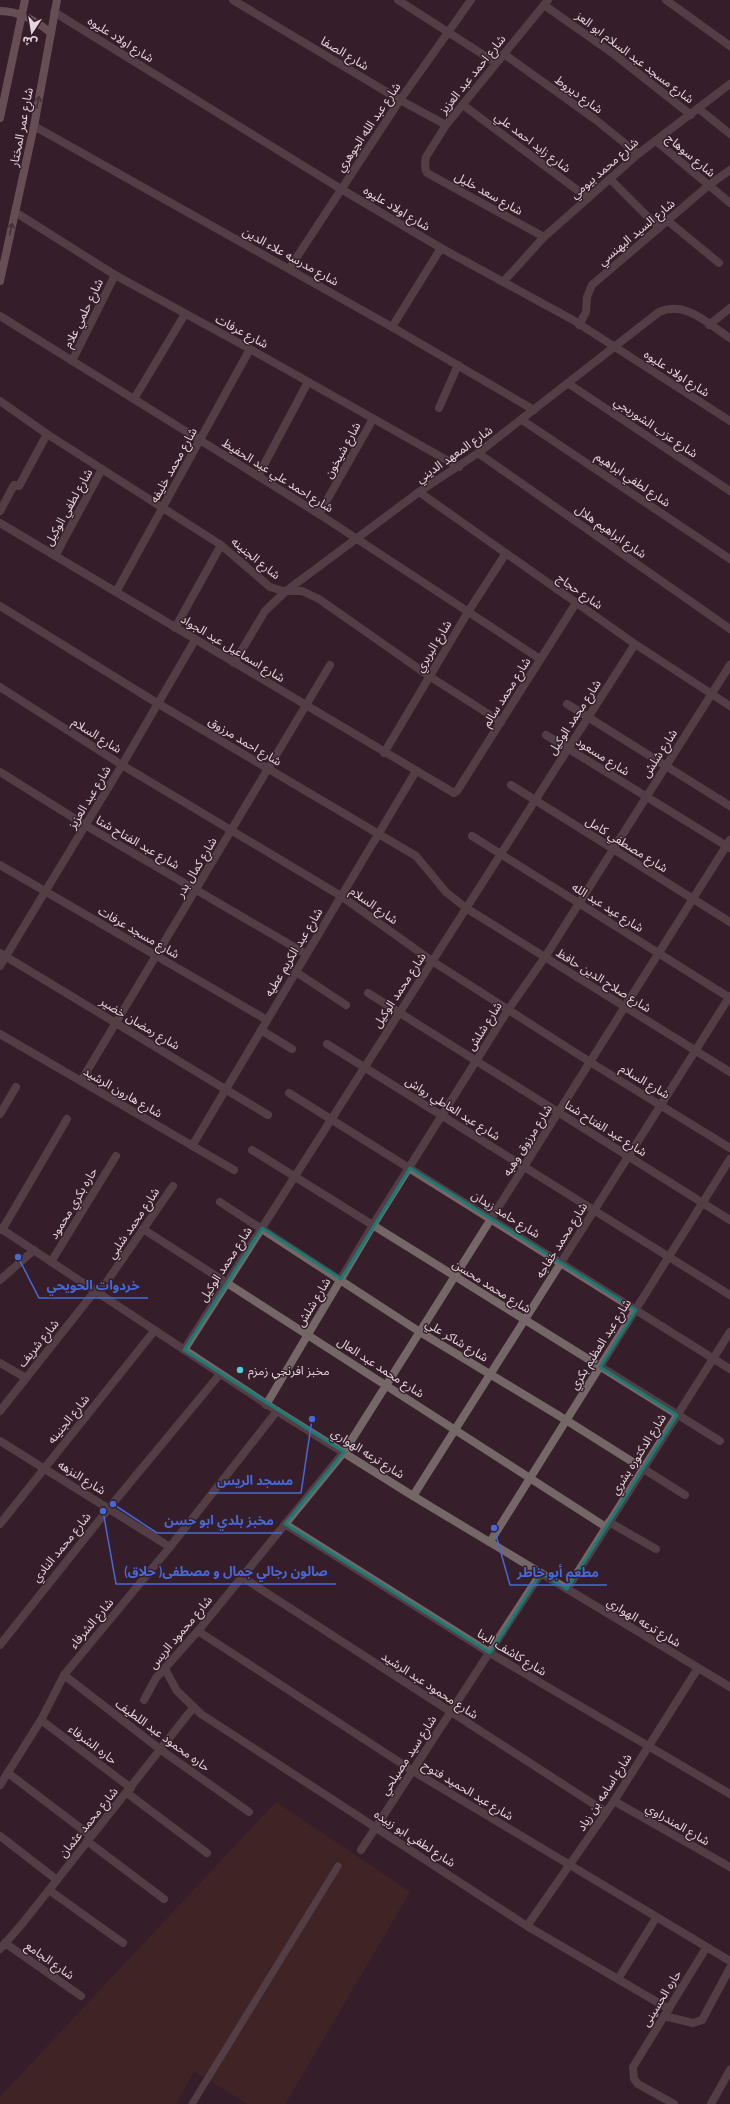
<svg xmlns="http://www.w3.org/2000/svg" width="730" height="2104" viewBox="0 0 730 2104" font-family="Lato,'Noto Sans Arabic',sans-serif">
<rect width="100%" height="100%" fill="#361e2a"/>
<path fill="#4d2e20" d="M276 1802 410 1892 285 2104H248L194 2071 176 2104H0V2097Z"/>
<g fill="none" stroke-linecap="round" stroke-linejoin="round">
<path stroke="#756767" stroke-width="7" d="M192 2104 338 1866"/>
<g stroke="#756767" stroke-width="8">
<path d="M233 0 400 100 446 125"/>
<path d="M398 0 496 63"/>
<path d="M666 0 730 46"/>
<path d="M544 5 615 55 691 115"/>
<path d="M54 12 341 189 441 248 573 320 730 421"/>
<path d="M504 54 596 120 638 154"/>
<path d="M463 105 588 198"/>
<path d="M699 109 730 134"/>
<path d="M34 126 392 327 534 410"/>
<path d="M656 141 730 203"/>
<path d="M610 179 659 228"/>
<path d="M15 212 115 275 250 349 459 467"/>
<path d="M668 221 719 263"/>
<path d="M544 237 427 173C424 168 425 163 426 157L446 125 548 0"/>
<path d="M289 269 400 100 471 0"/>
<path d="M504 281 544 237 638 154 730 84"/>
<path d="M0 316 319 514 540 659"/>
<path d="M579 325 586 312 587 297 592 285 709 185 730 170"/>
<path d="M709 325 730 308"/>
<path d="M392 327 441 248"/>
<path d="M72 361 115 275"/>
<path d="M569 384 730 491"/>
<path d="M134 399 185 314"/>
<path d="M0 401 47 434 221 545 270 587 283 591H302L319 599 429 676 501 722"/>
<path d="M439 408 458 365"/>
<path d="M522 420 730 559"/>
<path d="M478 453 730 629"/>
<path d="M258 476 308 382"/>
<path d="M419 492 635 644 730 706"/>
<path d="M0 511 14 485 19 486 47 434"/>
<path d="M319 514 373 419"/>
<path d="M0 523 454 793 457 791 576 603"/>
<path d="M55 556 102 469"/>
<path d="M116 592 250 349"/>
<path d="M0 606 157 703 416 856 446 892 466 908 730 1072"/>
<path d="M175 628 221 545"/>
<path d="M234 663 265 611 286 591 419 492 478 453 659 312C686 300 708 324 730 338"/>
<path d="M0 687 122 765 341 896 432 961 590 1062 730 1148"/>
<path d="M567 704 730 806"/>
<path d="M546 735 730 848"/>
<path d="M384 753 468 612 506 553"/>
<path d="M0 772 85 825 306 954"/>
<path d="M511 785 730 922"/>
<path d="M472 836 730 998"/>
<path d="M0 865 267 1020"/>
<path d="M0 953 268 1115"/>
<path d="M0 966 122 765 195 640"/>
<path d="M296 972 346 1005"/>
<path d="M368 993 730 1220"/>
<path d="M261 1030 292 1049"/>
<path d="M0 1034 234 1170"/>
<path d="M327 1044 730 1295"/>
<path d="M81 1081 330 665"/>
<path d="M289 1093 730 1369"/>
<path d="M0 1114 16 1087"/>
<path d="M192 1146 416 771"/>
<path d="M252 1150 720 1441"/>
<path d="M220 1202 420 1332 566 1420 685 1495"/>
<path d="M0 1228 277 1411 413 1496 730 1687"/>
<path d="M143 1229 606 1527"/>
<path d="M2 1230 67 1119"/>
<path d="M51 1262 116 1156"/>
<path d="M0 1280 34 1250"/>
<path d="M99 1293 173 1186"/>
<path d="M184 1350 635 644"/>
<path d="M0 1363 26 1378"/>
<path d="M266 1405 373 1225 508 1010 545 957 730 665"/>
<path d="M0 1411 95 1291"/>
<path d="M0 1441 170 1547"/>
<path d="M413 1496 730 996"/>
<path d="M609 1522 656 1549"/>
<path d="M0 1524 155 1330"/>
<path d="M285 1524 490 1653 730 1794"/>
<path d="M490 1542 730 1159"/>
<path d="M242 1577 606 1812"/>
<path d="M567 1589 730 1332"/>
<path d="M198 1631 413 1771 730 1961"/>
<path d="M0 1645 109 1508 220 1374"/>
<path d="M165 1669 177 1691 201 1714 527 1926 669 2009"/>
<path d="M64 1675 161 1750 249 1812"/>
<path d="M144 1700 156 1678 198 1631 344 1452 730 840"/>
<path d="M41 1720 131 1788"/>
<path d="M8 1773 91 1836"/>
<path d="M0 1785 41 1720 64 1675 170 1547 277 1411"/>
<path d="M127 1793 207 1853"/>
<path d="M614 1801 730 1867"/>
<path d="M0 1836 57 1880"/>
<path d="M87 1841 164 1899"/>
<path d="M361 1850 541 1573"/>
<path d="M49 1890 123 1943"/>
<path d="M527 1926 614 1801 698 1668"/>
<path d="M5 1943 81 1996"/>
<path d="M0 1949 22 1924 193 1708"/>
<path d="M618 1979 656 1918"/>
<path d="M664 2016 693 2023 702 2020 730 1968"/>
<path d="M674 2104 638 2084 634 2079 633 2067 706 1948"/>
<path d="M711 2104 730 2070"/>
</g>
<g stroke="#a28a8b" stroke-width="8">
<path d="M0 11C20 11 36 21 51 33"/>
<path d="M0 281 34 126 57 0"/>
</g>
<path stroke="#a28a8b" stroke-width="8" d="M0 118 25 0"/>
</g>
<defs><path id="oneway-shaft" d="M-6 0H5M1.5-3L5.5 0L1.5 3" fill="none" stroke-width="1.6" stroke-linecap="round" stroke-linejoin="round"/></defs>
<g stroke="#5c444c">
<use href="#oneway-shaft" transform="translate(38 102) rotate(-80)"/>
<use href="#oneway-shaft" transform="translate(11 229) rotate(-78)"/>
</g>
<path d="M0 0H730V2104H0ZM410 1168 636 1310 600 1367 677 1415 567 1589 541 1573 490 1653 285 1524 344 1452 184 1350 262 1228 341 1279Z" fill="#361e2a" fill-opacity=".55" fill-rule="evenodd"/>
<path fill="none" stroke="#1a7b74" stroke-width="3" stroke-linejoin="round" d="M410 1168 636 1310 600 1367 677 1415 567 1589 541 1573 490 1653 285 1524 344 1452 184 1350 262 1228 341 1279Z"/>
<circle fill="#52cbd9" stroke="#361e2a" stroke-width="1.5" cx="240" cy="1370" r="4"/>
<g text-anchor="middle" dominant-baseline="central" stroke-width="3" stroke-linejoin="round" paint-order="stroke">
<g font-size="12" fill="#e5d5dc" stroke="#361e2a">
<text transform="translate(121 39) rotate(32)">شارع اولاد عليوه</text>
<text transform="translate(345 53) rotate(31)">شارع الصفا</text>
<text transform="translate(635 57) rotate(37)">شارع مسجد عبد السلام ابو العز</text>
<text transform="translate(472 74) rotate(-51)">شارع احمد عبد العزيز</text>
<text transform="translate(579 94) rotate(36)">شارع ديروط</text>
<text transform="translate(21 127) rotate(-79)">شارع عمر المختار</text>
<text transform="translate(368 127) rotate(-56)">شارع عبد الله الجوهري</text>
<text transform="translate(533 142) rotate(37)">شارع زايد احمد علي</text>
<text transform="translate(691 155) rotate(40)">شارع سوهاج</text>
<text transform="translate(604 168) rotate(-41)">شارع محمد بيومي</text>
<text transform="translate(489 193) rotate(29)">شارع سعد خليل</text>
<text transform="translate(397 208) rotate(31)">شارع اولاد عليوه</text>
<text transform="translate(636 232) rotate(-40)">شارع السيد البهنسي</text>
<text transform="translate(291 256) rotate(29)">شارع مدرسه علاء الدين</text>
<text transform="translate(83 313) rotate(-64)">شارع حلمي علام</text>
<text transform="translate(242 331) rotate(28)">شارع عرفات</text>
<text transform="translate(677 373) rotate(33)">شارع اولاد عليوه</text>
<text transform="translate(656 427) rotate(34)">شارع عزب الشوربجي</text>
<text transform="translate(342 450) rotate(-61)">شارع شيخون</text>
<text transform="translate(454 454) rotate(-35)">شارع المعهد الديني</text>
<text transform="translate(173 465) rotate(-61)">شارع محمد خليفه</text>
<text transform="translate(278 475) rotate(32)">شارع احمد علي عبد الحفيظ</text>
<text transform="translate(633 479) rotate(34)">شارع لطفي ابراهيم</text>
<text transform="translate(68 507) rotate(-61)">شارع لطفي الوكيل</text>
<text transform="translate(611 531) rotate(35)">شارع ابراهيم هلال</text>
<text transform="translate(256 558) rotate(39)">شارع الجنينه</text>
<text transform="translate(580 591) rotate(35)">شارع حجاج</text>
<text transform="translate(433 646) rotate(-59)">شارع البربري</text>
<text transform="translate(233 648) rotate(31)">شارع اسماعيل عبد الجواد</text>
<text transform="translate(506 692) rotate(-58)">شارع محمد سالم</text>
<text transform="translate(574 717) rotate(-57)">شارع محمد الوكيل</text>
<text transform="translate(97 735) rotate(32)">شارع السلام</text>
<text transform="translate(245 741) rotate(31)">شارع احمد مرزوق</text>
<text transform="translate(659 753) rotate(-57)">شارع شلش</text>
<text transform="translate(603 756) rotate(32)">شارع مسعود</text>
<text transform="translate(89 797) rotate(-59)">شارع عبد العزيز</text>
<text transform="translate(138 842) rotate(30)">شارع عبد الفتاح شتا</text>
<text transform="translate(627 844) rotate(32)">شارع مصطفي كامل</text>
<text transform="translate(196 867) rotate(-59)">شارع كمال بدر</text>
<text transform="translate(374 905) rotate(35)">شارع السلام</text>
<text transform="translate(608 907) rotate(32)">شارع عيد عبد الله</text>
<text transform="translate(139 932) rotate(30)">شارع مسجد عرفات</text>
<text transform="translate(293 952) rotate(-59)">شارع عبد الكريم عطيه</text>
<text transform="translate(604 980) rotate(32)">شارع صلاح الدين حافظ</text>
<text transform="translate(399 990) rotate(-57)">شارع محمد الوكيل</text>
<text transform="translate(140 1023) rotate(31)">شارع رمضان خضير</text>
<text transform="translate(484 1026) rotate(-58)">شارع شلش</text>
<text transform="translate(645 1081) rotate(31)">شارع السلام</text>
<text transform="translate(123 1092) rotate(30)">شارع هارون الرشيد</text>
<text transform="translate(453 1108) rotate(32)">شارع عبد العاطي رواش</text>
<text transform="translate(606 1128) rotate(32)">شارع عبد الفتاح شتا</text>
<text transform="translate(527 1140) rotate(-58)">شارع مرزوق وهبه</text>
<text transform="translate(73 1203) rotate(-59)">حاره بكري محمود</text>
<text transform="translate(506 1214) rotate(32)">شارع حامد زيدان</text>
<text transform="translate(133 1223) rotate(-56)">شارع محمد شلبي</text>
<text transform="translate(561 1240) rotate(-58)">شارع محمد خفاجه</text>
<text transform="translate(225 1264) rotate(-57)">شارع محمد الوكيل</text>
<text transform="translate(492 1286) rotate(32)">شارع محمد محسن</text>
<text transform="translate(313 1302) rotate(-59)">شارع شلش</text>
<text transform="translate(457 1340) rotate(31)">شارع شاكر علي</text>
<text transform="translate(38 1343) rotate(-51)">شارع شريف</text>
<text transform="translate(600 1344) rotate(-58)">شارع عبد العظيم بكري</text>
<text transform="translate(381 1367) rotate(33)">شارع محمد عبد العال</text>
<text transform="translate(68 1419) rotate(-51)">شارع الجنينه</text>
<text transform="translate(368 1453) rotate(32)">شارع ترعه الهواري</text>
<text transform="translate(638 1454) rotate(-58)">شارع الدكتوره بشري</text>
<text transform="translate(82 1477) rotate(32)">شارع النزهه</text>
<text transform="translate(61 1547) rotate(-51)">شارع محمد النادي</text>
<text transform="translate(644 1622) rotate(31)">شارع ترعه الهواري</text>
<text transform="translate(91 1623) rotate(-50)">شارع الشرفاء</text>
<text transform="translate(180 1632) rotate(-50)">شارع محمود الريس</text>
<text transform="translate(512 1652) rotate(31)">شارع كاشف البنا</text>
<text transform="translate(430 1685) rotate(33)">شارع محمود عبد الرشيد</text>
<text transform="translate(163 1735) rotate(36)">حاره محمود عبد اللطيف</text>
<text transform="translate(93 1744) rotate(37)">حاره الشرفاء</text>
<text transform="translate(408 1755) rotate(-57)">شارع سيد مصيلحي</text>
<text transform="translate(468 1790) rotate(31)">شارع عبد الحميد فتوح</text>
<text transform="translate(604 1792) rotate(-57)">شارع اسامه بن زياد</text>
<text transform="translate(88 1822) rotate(-51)">شارع محمد عثمان</text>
<text transform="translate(678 1824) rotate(30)">شارع المندراوي</text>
<text transform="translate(415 1838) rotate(33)">شارع لطفي ابو زبيده</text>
<text transform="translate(50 1960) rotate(35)">شارع الجامع</text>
<text transform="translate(661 1998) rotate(-58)">حاره الحسينى</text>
</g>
<g font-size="12" fill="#e5d5dc" stroke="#361e2a" text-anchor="start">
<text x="248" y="1370">مخبز افرنجي زمزم</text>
</g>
</g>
<path fill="none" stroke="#4569d9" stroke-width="1.5" d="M18 1257L39 1298H148M312 1419L301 1493H209M113 1504L157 1533H282M103 1511L116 1584H336M494 1528L510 1585H607"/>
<g fill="#4569d9" stroke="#361e2a" stroke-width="1.5">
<circle cx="18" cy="1257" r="4"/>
<circle cx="312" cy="1419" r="4"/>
<circle cx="113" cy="1504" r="4"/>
<circle cx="103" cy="1511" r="4"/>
<circle cx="494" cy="1528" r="4"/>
</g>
<g font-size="13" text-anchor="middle" font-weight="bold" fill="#4569d9" stroke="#361e2a" stroke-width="3" stroke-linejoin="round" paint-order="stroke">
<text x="93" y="1290">خردوات الحويحي</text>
<text x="255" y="1485">مسجد الريس</text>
<text x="219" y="1525">مخبز بلدي ابو حسن</text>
<text x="226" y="1576">صالون رجالي جمال و مصطفى( حلاق)</text>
<text x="558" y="1577">مطعم أبو خاطر</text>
</g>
<g transform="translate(32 32) rotate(192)" stroke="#361e2a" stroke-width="3" paint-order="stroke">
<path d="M0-3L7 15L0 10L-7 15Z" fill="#e5d5dc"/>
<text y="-6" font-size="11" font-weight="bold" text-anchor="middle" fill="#e5d5dc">ش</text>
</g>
</svg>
